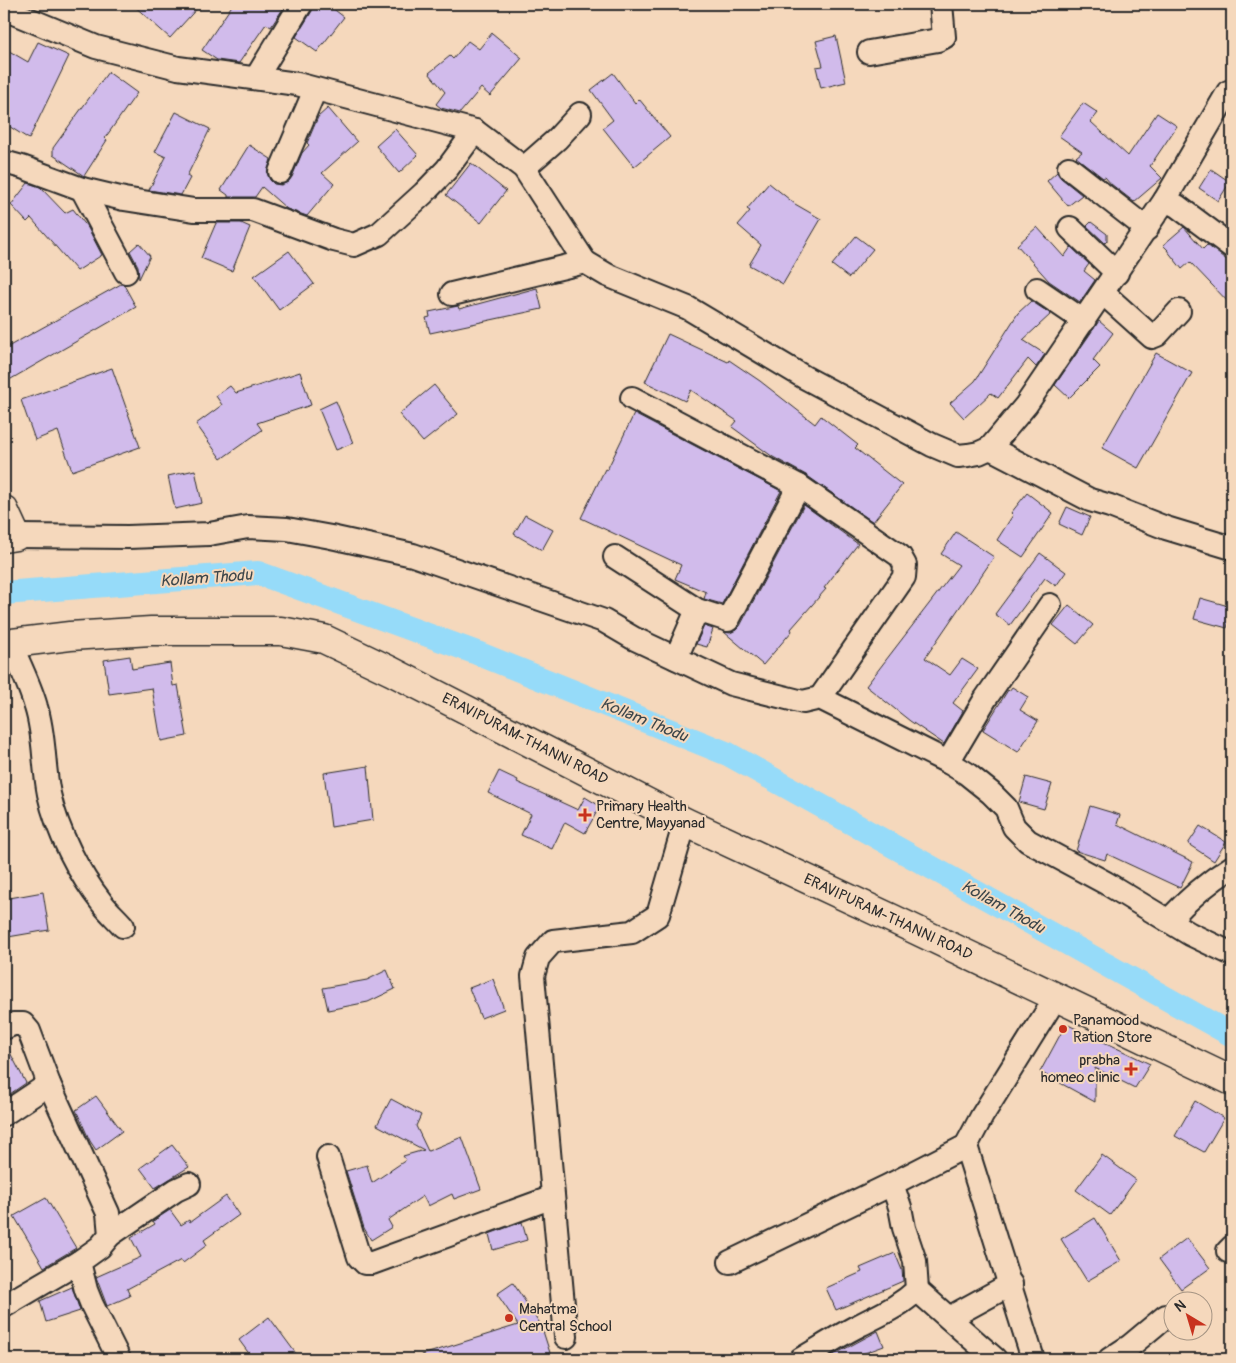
<svg xmlns="http://www.w3.org/2000/svg" width="1236" height="1363" viewBox="0 0 1236 1363" font-family="Pangolin,sans-serif">
<rect width="100%" height="100%" fill="#f5d8bc"/>
<filter id="ink" filterUnits="userSpaceOnUse"><feTurbulence type="fractalNoise" baseFrequency=".02" numOctaves="2"/><feDisplacementMap in="SourceGraphic" scale="10" xChannelSelector="R" yChannelSelector="G"/><feConvolveMatrix kernelMatrix="1 2 1 2 8 2 1 2 1" color-interpolation-filters="sRGB"/></filter>
<g filter="url(#ink)">
<g fill="none" stroke-linecap="round" stroke-linejoin="round">
<path stroke="#96dbf9" stroke-width="24" d="M4 593 258 573 477 653 728 754 1232 1035"/>
</g>
<g fill="#d1bbeb" stroke="#2b2b2b">
<path d="M132 4H201L170 38Z"/>
<path d="M233 4H286L271 27 266 24 239 63 217 60 202 50Z"/>
<path d="M314 4H327L344 17 317 52 296 37 312 11Z"/>
<path d="M492 33 522 58 490 96 481 88 460 113 441 108 436 104 445 92 429 73 450 56 453 59 468 41 479 49Z"/>
<path d="M836 36 846 82 821 88 816 67 823 66 816 41Z"/>
<path d="M38 42 69 56 29 139 4 123V48L28 62Z"/>
<path d="M108 72 137 93 105 138 107 140 84 176 53 155V148Z"/>
<path d="M613 73 635 103 639 99 670 137 634 167 603 128 613 120 591 90Z"/>
<path d="M1083 103 1098 113 1091 122 1128 156 1157 113 1177 126 1150 166 1162 178 1134 202 1111 184 1105 177 1103 178 1076 157 1082 152 1059 136Z"/>
<path d="M328 108 357 142 322 173 334 184 307 216 287 209 262 187 255 197H228V195L221 190 249 145 271 159 267 173 270 180 274 184 281 185 288 182 292 177 302 153 309 145 307 143 318 117Z"/>
<path d="M176 112 210 129 187 176 190 178 181 195 149 190 166 157 155 152Z"/>
<path d="M395 129 418 155 399 173 376 146Z"/>
<path d="M471 163 506 191 481 223 446 195Z"/>
<path d="M1211 169 1230 182 1218 201 1199 188Z"/>
<path d="M1057 172 1061 178 1082 195 1068 206 1047 181Z"/>
<path d="M28 183 40 187 65 213 73 209 88 228 102 255 77 271 31 218 27 222 11 205Z"/>
<path d="M769 183 795 204 821 219 783 284 749 265 761 245 738 225 750 211 747 209Z"/>
<path d="M1091 222 1107 234V241L1105 243 1087 226Z"/>
<path d="M216 223H241L250 227 232 271 201 258Z"/>
<path d="M1037 227 1064 257 1071 247 1089 264 1084 271 1095 280 1080 302 1049 281 1017 245Z"/>
<path d="M1184 227 1203 249 1207 245 1232 264V306L1190 262 1182 269 1167 250H1168L1163 245Z"/>
<path d="M856 236 873 249 849 278 832 265Z"/>
<path d="M139 243 150 256 139 279 138 266 130 251Z"/>
<path d="M289 251 314 284 279 310 254 276Z"/>
<path d="M121 284 124 285 136 307 4 383V349Z"/>
<path d="M537 288 542 309 430 333 426 318 430 317 429 312 458 306 459 309Z"/>
<path d="M1031 301 1051 314 1023 340 1045 354 1036 367 1028 359 998 398 991 393 964 418 950 403 975 381 1018 313Z"/>
<path d="M1099 321 1113 333 1093 360 1100 367 1069 398 1055 385Z"/>
<path d="M668 334 728 362 729 360 760 381 815 424 821 416 858 445 855 448 902 485 873 522 806 475 773 457 732 427 737 421 691 390 685 401 645 382Z"/>
<path d="M1156 353 1192 373 1138 468 1102 448Z"/>
<path d="M112 368 140 447 72 471 58 431 35 440 21 400Z"/>
<path d="M300 372 311 405 257 423 262 430 221 459 196 424 222 405 216 396 230 386 236 393Z"/>
<path d="M434 385 458 414 423 442 399 414Z"/>
<path d="M336 401 353 443 336 450 319 409Z"/>
<path d="M634 414 781 491 722 604 704 599 706 592 675 579 681 565 581 518 605 469 607 470Z"/>
<path d="M195 470 202 503 175 509 168 476Z"/>
<path d="M1027 493 1053 513 1023 557 997 540 1013 515 1011 513Z"/>
<path d="M804 505 858 544 824 588 826 589 791 629 792 631 763 665 724 632 730 633 736 630 740 626Z"/>
<path d="M1067 507 1090 517 1082 535 1059 524Z"/>
<path d="M525 515 553 530 542 550 514 534Z"/>
<path d="M956 532 994 557 925 658 950 675 962 659 978 669 953 703 963 711 944 744 910 721 866 686 959 565 941 554Z"/>
<path d="M1040 553 1066 572 1056 586 1045 578 1010 625 995 614Z"/>
<path d="M1200 598 1232 607 1227 628 1194 619Z"/>
<path d="M1069 605 1093 625 1077 644 1053 625Z"/>
<path d="M704 626 713 629 707 647 696 644Z"/>
<path d="M130 656 132 669 170 663 173 686 178 685 187 736 161 741 152 688 109 694 104 660Z"/>
<path d="M1012 687 1028 697 1020 710 1038 721 1018 752 983 730 1008 690 1009 691Z"/>
<path d="M368 766 373 820 331 827 324 773Z"/>
<path d="M499 771 518 780 517 782 578 810 585 797 600 806 585 833 565 822 552 849 521 835 531 814 488 793Z"/>
<path d="M1026 777 1052 784 1044 809 1019 802Z"/>
<path d="M1090 806 1120 815 1117 824 1193 862 1180 888 1107 854 1105 860 1076 851Z"/>
<path d="M1200 826 1226 842 1214 861 1188 844Z"/>
<path d="M43 892 49 930 8 937 4 910V899Z"/>
<path d="M387 970 395 989 368 1002 328 1010 323 988 367 980Z"/>
<path d="M493 979 504 1009 481 1018 469 988Z"/>
<path d="M1066 1024 1150 1064 1135 1088 1095 1068V1102L1040 1072Z"/>
<path d="M4 1041 26 1083 4 1098Z"/>
<path d="M96 1096 122 1131 96 1150 90 1141 76 1110Z"/>
<path d="M391 1099 421 1115 416 1126 428 1151 462 1137 481 1189 454 1199 452 1194 428 1206 423 1196 388 1220 392 1227 371 1240 364 1228 346 1171 367 1165 372 1183 406 1160 403 1156 424 1150 377 1125Z"/>
<path d="M1195 1101 1224 1118 1204 1152 1175 1136Z"/>
<path d="M172 1145 189 1167 155 1188 140 1168Z"/>
<path d="M1102 1155 1136 1180 1110 1215 1076 1190Z"/>
<path d="M226 1196 239 1215 204 1240 207 1245 183 1263 181 1260 127 1289 130 1296 107 1306 96 1277 141 1257 131 1238 155 1224 153 1221 170 1210 181 1225 189 1220 190 1222Z"/>
<path d="M46 1198 76 1248 44 1267 14 1216Z"/>
<path d="M1095 1218 1121 1261 1087 1281 1061 1239Z"/>
<path d="M522 1222 527 1240 493 1250 489 1234Z"/>
<path d="M1187 1238 1210 1268 1181 1289 1159 1259Z"/>
<path d="M895 1253 902 1270 903 1281 836 1310 826 1288 862 1272 860 1268Z"/>
<path d="M513 1283 541 1325 552 1359H422V1355L518 1325 497 1294Z"/>
<path d="M72 1287 80 1311 46 1322 40 1301Z"/>
<path d="M269 1317 300 1359H253L239 1340Z"/>
<path d="M878 1331 884 1346 862 1354 864 1359H826Z"/>
</g>
<g fill="none" stroke-linecap="round" stroke-linejoin="round">
<defs>
<g id="street">
<path d="M4 9 96 47 178 68 297 84 475 131 524 168 557 139 580 114"/>
<path d="M869 52 938 40 944 37 941 4"/>
<path d="M256 78 301 4"/>
<path d="M4 162 22 167 82 189 124 199 194 210H253L334 240 354 245 379 234 424 193 447 169 475 131"/>
<path d="M524 168 585 262"/>
<path d="M1069 168 1147 229"/>
<path d="M280 172 315 90"/>
<path d="M82 189 126 272"/>
<path d="M1165 200 1228 92"/>
<path d="M1070 228 1117 273"/>
<path d="M1037 289 1084 321"/>
<path d="M1103 293 1152 337 1157 335 1179 311"/>
<path d="M452 294 585 262 607 275 688 308 804 377 932 445 958 456 968 455 979 453 990 448 1026 405 1165 200 1177 206 1232 247"/>
<path d="M632 398 799 486 900 556 905 565 904 577 820 698"/>
<path d="M990 448 1090 500 1110 506 1166 528 1232 548"/>
<path d="M16 536 128 537 209 534 248 527 287 529 331 537 413 555 604 621 633 638 731 684 803 702 820 698 948 762 966 773 991 793 1006 808 1014 827 1028 841 1106 883 1190 934 1232 954"/>
<path d="M615 557 697 610 728 620 799 486"/>
<path d="M10 643C19 664 30 685 36 707 45 735 43 765 49 794 57 831 79 874 102 903 108 911 116 918 123 926"/>
<path d="M676 658 697 610"/>
<path d="M948 762 986 698 1050 605"/>
<path d="M1169 920C1188 899 1208 882 1232 867"/>
<path d="M4 1028 13 1024H23L29 1031 49 1084 108 1213 110 1235 100 1247 79 1262 86 1290 92 1305 119 1359"/>
<path d="M4 1114 49 1084"/>
<path d="M966 1146 1033 1359"/>
<path d="M328 1157 359 1257 365 1263H372L553 1197"/>
<path d="M110 1235 176 1190 189 1184"/>
<path d="M1228 1251 1232 1247"/>
<path d="M730 1262 892 1184"/>
<path d="M917 1290 995 1359"/>
<path d="M4 1306 79 1262"/>
<path d="M949 1318 1011 1284"/>
<path d="M566 1337 533 976 538 958 553 941 632 932 658 915 685 822"/>
<path d="M801 1359C820 1348 838 1336 858 1326 879 1315 899 1307 917 1290L915 1261 904 1228 900 1207 892 1184 966 1146 982 1116 1056 997"/>
<path d="M1110 1359 1130 1346 1166 1316"/>
</g>
<g id="secondary">
<path d="M4 510 16 536 4 538"/>
<path d="M4 644 70 636 151 631H281L324 639 391 671 685 822 893 919 1232 1081"/>
</g>
</defs>
<use href="#street" stroke="#2b2b2b" stroke-width="26"/>
<use href="#secondary" stroke="#2b2b2b" stroke-width="31"/>
<use href="#street" stroke="#f5d8bc" stroke-width="22"/>
<use href="#secondary" stroke="#f5d8bc" stroke-width="28"/>
</g>
</g>
<g fill="#c8321e" stroke="#f5d8bc" stroke-width="2">
<path d="M582.5 807.5h5v5h5v5h-5v5h-5v-5h-5v-5h5z"/>
<circle cx="1063" cy="1029" r="5"/>
<path d="M1128.5 1061.5h5v5h5v5h-5v5h-5v-5h-5v-5h5z"/>
<circle cx="509" cy="1318" r="5"/>
</g>
<g text-anchor="middle" dominant-baseline="central" stroke-width="4" stroke-linejoin="round" paint-order="stroke">
<g font-size="15" fill="#2b2b2b" stroke="#f5d8bc">
<text transform="translate(525 739) rotate(27)">ERAVIPURAM-THANNI ROAD</text>
<text transform="translate(888 917) rotate(25)">ERAVIPURAM-THANNI ROAD</text>
</g>
<g font-size="15" fill="#2b2b2b" stroke="#f5d8bc" text-anchor="start">
<text x="596" y="806">Primary Health<tspan x="596" dy="17">Centre, Mayyanad</tspan></text>
<text x="1073" y="1020">Panamood<tspan x="1073" dy="17">Ration Store</tspan></text>
<text x="1120" y="1060" text-anchor="end">prabha<tspan x="1120" dy="17">homeo clinic</tspan></text>
<text x="519" y="1309">Mahatma<tspan x="519" dy="17">Central School</tspan></text>
</g>
<g font-size="16" font-style="italic" fill="#3b454a" stroke="#f5d8bc">
<text transform="translate(206 578) rotate(-4)">Kollam Thodu</text>
<text transform="translate(644 720) rotate(22)">Kollam Thodu</text>
<text transform="translate(1003 907) rotate(29)">Kollam Thodu</text>
</g>
</g>
<rect width="1236" height="1363" fill="none" stroke="#f5d8bc" stroke-width="20"/>
<rect x="10" y="10" width="1216" height="1343" fill="none" stroke="#2b2b2b" stroke-width="2" filter="url(#ink)"/>
<g transform="translate(1188 1316) rotate(322)"><circle r="24" fill="#f5d8bc" stroke="#a49382"/>
<path d="M0-4L9 19L0 12L-9 19Z" fill="#c8321e"/>
<text y="-8" font-size="14" font-weight="bold" text-anchor="middle" fill="#2b2b2b">N</text>
</g>
</svg>
